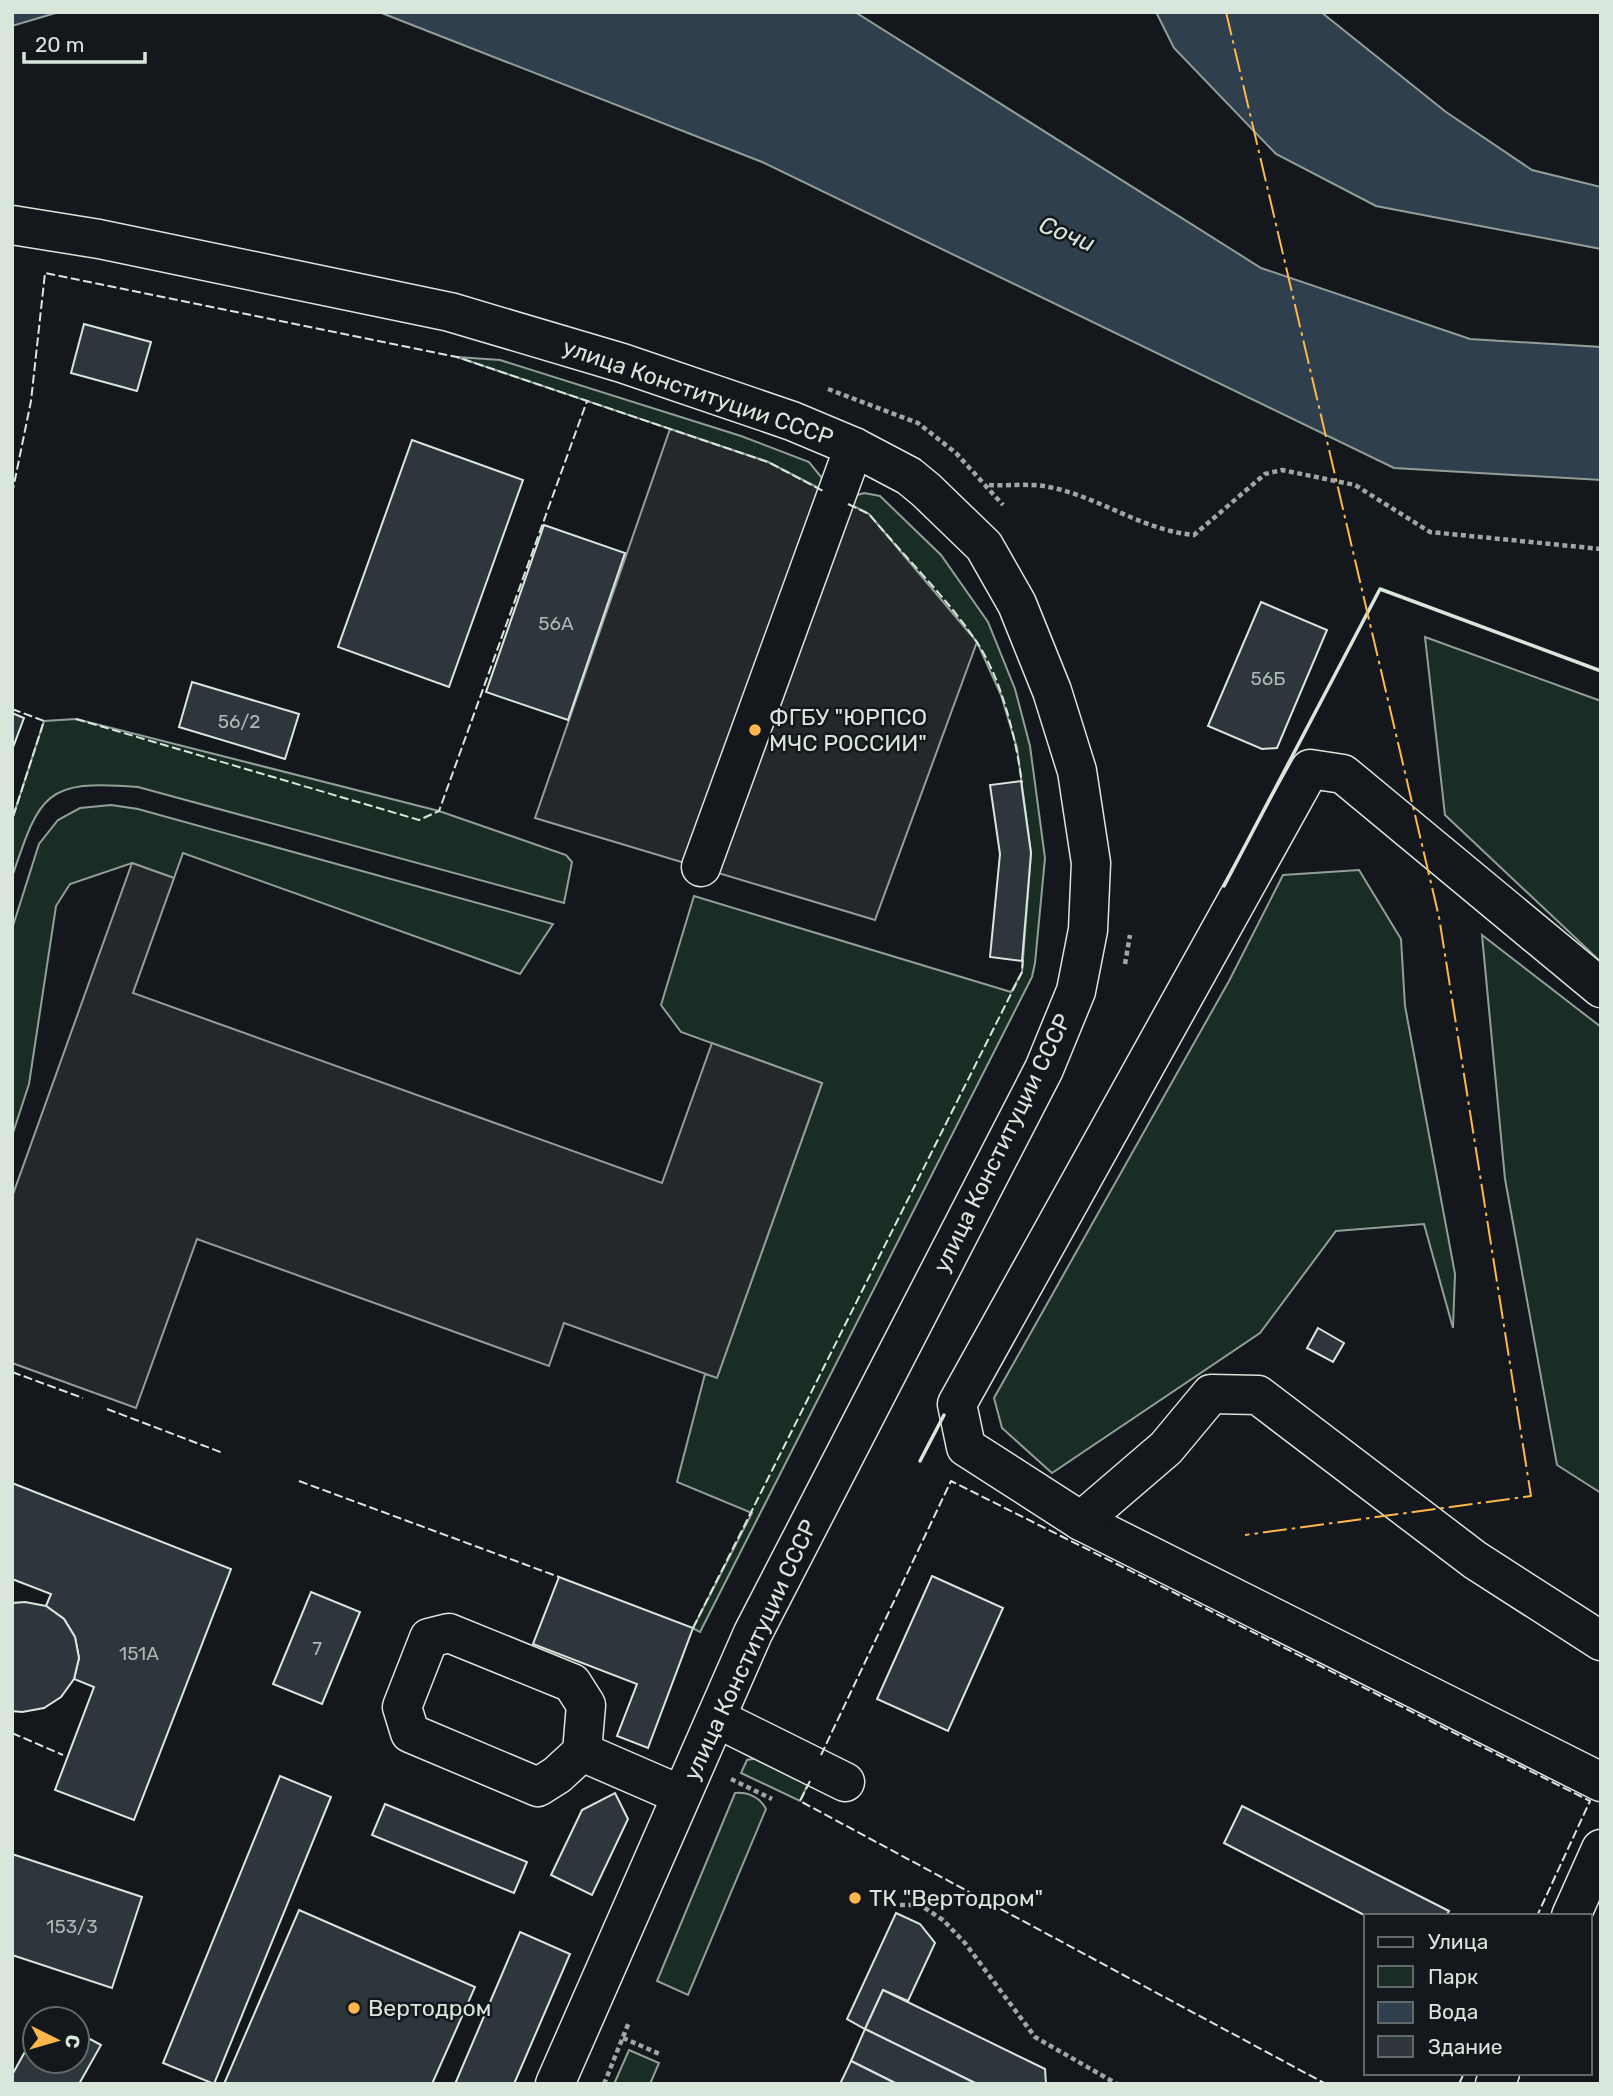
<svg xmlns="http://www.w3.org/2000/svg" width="1613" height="2096" viewBox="0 0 1613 2096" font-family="Rubik,sans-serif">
<rect width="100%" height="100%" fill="#14181c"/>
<g fill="#1a2d24" stroke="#939e99" stroke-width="2">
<path d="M457 357 500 360 741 436 809 462 822 478 820 489 768 462Z"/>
<path d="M864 493 880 496 941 555 988 622 1015 689 1030 746 1045 858 1035 963 1032 977 700 1632 693 1628 752 1513 677 1482 705 1374 717 1377 822 1083 681 1032 661 1005 694 896 1011 992 1022 972 1031 853 1017 748 1001 695 977 642 869 514 847 503 854 496Z"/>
<path d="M1425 637 1601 701V962L1445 815Z"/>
<path d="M76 719 439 811 566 855 572 862 564 903 138 787C45 779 40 794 12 877V820L44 721Z"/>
<path d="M111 805 138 809 553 924 520 974 183 853 174 878 132 863 70 884 56 906 29 1084 12 1136V929L39 844 58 820 80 808Z"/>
<path d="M1359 870 1401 939 1405 1006 1455 1274 1453 1328 1424 1224 1336 1231 1260 1333 1052 1473 1002 1428 994 1398 1229 981 1283 875Z"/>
<path d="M1482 935 1601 1027V1493L1557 1465 1505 1179Z"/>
<path d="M758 1758 809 1782 800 1801 741 1773 747 1760Z"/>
<path d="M735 1793C748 1792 760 1797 766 1809L688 1995 657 1981Z"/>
<path d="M629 2050 659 2063 650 2084H614Z"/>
</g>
<g fill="#24282b" stroke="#939e99" stroke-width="2">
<path d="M670 429 768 462 869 514 977 642 875 920 535 818Z"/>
<path d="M132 863 174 878 133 993 662 1183 712 1043 822 1083 717 1378 564 1323 549 1366 197 1239 136 1408 12 1363V1197Z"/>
</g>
<g fill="#2f3f4d" stroke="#939e99" stroke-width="2">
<path d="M12 12H59L12 26Z"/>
<path d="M379 12H855L1261 268 1470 339 1601 347V480L1394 468 762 162Z"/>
<path d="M1156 12H1321L1446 112 1532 170 1601 187V249L1376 206 1276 154 1174 48Z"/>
</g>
<g fill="#2c363c" stroke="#d8e6dc" stroke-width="2">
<path d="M84 324 151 342 137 391 71 373Z"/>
<path d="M412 440 523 480 449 687 338 647Z"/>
<path d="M544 525 625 553 568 720 486 692Z"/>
<path d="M1261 602 1327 630 1277 748 1262 749 1208 726Z"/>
<path d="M192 682 299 714 285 759 179 727Z"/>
<path d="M12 713 24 718 12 750Z"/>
<path d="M1021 781 1031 853 1022 961 990 957 1000 854 990 785Z"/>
<path d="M1318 1328 1344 1343 1333 1362 1307 1348Z"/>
<path d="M12 1483 231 1569 134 1820 55 1790 94 1687 74 1679 79 1658 75 1637 64 1619 46 1606 51 1594 12 1579Z"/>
<path d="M932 1576 1003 1608 948 1731 877 1699Z"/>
<path d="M559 1577 693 1628 648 1748 617 1736 637 1684 533 1644Z"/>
<path d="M311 1592 360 1612 322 1704 273 1684Z"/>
<path d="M25 1602 46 1606 64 1619 75 1637 79 1658 74 1679 61 1697 44 1708 22 1712 12 1711V1603Z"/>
<path d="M280 1776 331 1797 214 2084 163 2063Z"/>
<path d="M615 1793 628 1819 592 1895 551 1875 582 1810Z"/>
<path d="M385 1804 527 1862 514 1893 372 1835Z"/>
<path d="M1242 1806 1449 1911 1446 1916H1366L1224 1843Z"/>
<path d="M12 1854 142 1897 112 1988 12 1955Z"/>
<path d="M299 1910 475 1987 432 2084H224Z"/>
<path d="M896 1913 920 1924 935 1943 908 2001 883 1990 865 2029 847 2019Z"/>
<path d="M520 1932 570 1954 514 2084H455Z"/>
<path d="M883 1990 1045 2069 1046 2084H977L865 2029Z"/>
<path d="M865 2029 977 2084H897L851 2061Z"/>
<path d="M77 2032 101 2045 79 2084H12V2075L27 2048 35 2052V2061H77Z"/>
<path d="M851 2061 897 2084H840Z"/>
</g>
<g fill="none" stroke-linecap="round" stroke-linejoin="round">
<defs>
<g id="minor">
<path d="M12 225 99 239 450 312 622 363 792 421 854 447 909 476 926 490 984 546 1017 604 1052 691 1077 771 1091 863 1088 930 1076 991 1044 1069 753 1633 555 2084"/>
<path d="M701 867 854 447"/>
<path d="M1601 988 1343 774 1310 769 957 1404 966 1447 1081 1521 1601 1782"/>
<path d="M1081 1521 1166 1448 1211 1394 1258 1395 1475 1560 1601 1641"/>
<path d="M716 1718 845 1782"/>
<path d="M582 1752 557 1775 538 1787 410 1733 402 1707 429 1638 449 1633 572 1683 586 1705 582 1752 681 1795"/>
<path d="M1571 1916 1601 1849"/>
<path d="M1495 2084 1500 2073"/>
</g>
</defs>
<use href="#minor" stroke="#d8e6dc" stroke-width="41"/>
<g stroke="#9da8a2" stroke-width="4.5" stroke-dasharray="5 3.5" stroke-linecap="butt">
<path d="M828 389 918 423 956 453 1003 505"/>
<path d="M989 485C1008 486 1031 483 1049 487 1100 497 1141 530 1194 535L1265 474 1282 470 1355 485 1430 532 1601 549"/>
<path d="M1125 964 1130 935"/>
<path d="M731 1779 772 1799"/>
<path d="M883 1905H920L943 1920 965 1943 1035 2037 1117 2084"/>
<path d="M623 2038 662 2055"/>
<path d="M604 2084 629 2022"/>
</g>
<use href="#minor" stroke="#14181c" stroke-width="38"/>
<g stroke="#d8e6dc" stroke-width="2" stroke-dasharray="9 3.5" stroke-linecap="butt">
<path d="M12 494 31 401 45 273 457 357 768 462 823 491"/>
<path d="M848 504 869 514C902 554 948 599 976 641 1002 679 1016 739 1022 783"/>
<path d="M12 709 44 721 12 820"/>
<path d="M76 719 419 820 439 811 587 401"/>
<path d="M12 1372 83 1398"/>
<path d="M107 1409 223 1453"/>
<path d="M299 1481 559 1577"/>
<path d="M693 1628 1022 972 1023 957"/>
<path d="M12 1733 63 1755"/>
<path d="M821 1755 951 1481 1590 1801 1537 1916"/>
<path d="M810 1781 800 1801 1326 2084"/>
<path d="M1459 2084 1464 2073"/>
</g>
<g stroke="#d8e6dc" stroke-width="3.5">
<path d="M1224 886 1380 589 1601 671"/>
<path d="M920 1461 944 1415"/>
</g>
<path stroke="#ffb74d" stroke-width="2" stroke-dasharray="24 5 3.5 5" stroke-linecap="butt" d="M1226 12 1439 917 1531 1496 1245 1535"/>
</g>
<g fill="#ffb74d" stroke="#14181c" stroke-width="2.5">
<circle cx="755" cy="730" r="7"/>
<circle cx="855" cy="1898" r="7"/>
<circle cx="354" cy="2008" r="7"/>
</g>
<g text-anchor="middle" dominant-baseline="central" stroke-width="5" stroke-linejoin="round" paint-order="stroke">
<g font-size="19" fill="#adbab4">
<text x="556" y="623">56А</text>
<text x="1268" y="678">56Б</text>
<text x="239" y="721">56/2</text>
<text x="317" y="1648">7</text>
<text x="139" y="1653">151А</text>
<text x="72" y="1926">153/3</text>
</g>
<g font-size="23" fill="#d8e6dc" stroke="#14181c">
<text transform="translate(698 392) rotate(19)">улица Конституции СССР</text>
<text transform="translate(1002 1143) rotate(-64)">улица Конституции СССР</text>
<text transform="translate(750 1650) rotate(-65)">улица Конституции СССР</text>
</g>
<g font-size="23" fill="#d8e6dc" stroke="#14181c" text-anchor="start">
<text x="769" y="717">ФГБУ "ЮРПСО<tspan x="769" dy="26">МЧС РОССИИ"</tspan></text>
<text x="869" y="1898">ТК "Вертодром"</text>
<text x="368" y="2008">Вертодром</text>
</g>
<g font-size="24" font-style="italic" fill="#d8e6dc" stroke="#14181c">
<text transform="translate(1067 234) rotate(22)">Сочи</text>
</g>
</g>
<rect width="1613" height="2096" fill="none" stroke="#d8e6dc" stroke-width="28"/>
<rect x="1364" y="1914" width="228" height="161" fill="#14181c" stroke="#626a69" stroke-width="2"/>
<rect x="1378" y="1937" width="35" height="10" fill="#14181c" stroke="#626a69" stroke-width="2"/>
<text x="1428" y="1949" font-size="21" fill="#d8e6dc">Улица</text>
<rect x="1378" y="1966" width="35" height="21" fill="#1a2d24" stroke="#626a69" stroke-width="2"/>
<text x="1428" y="1984" font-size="21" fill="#d8e6dc">Парк</text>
<rect x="1378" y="2002" width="35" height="21" fill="#2f3f4d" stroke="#626a69" stroke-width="2"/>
<text x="1428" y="2019" font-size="21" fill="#d8e6dc">Вода</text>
<rect x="1378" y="2036" width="35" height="21" fill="#2c363c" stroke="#626a69" stroke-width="2"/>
<text x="1428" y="2054" font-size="21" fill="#d8e6dc">Здание</text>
<g transform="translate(56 2040) rotate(95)"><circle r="33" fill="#14181c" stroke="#626a69" stroke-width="2"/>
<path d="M0-5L12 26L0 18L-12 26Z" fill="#ffb74d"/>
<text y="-10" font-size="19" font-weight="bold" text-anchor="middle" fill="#d8e6dc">С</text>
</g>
<path d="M24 52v10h121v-10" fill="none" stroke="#d8e6dc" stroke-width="3.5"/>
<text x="35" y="52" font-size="21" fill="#d8e6dc" stroke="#14181c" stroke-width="5" paint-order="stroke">20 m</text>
</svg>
